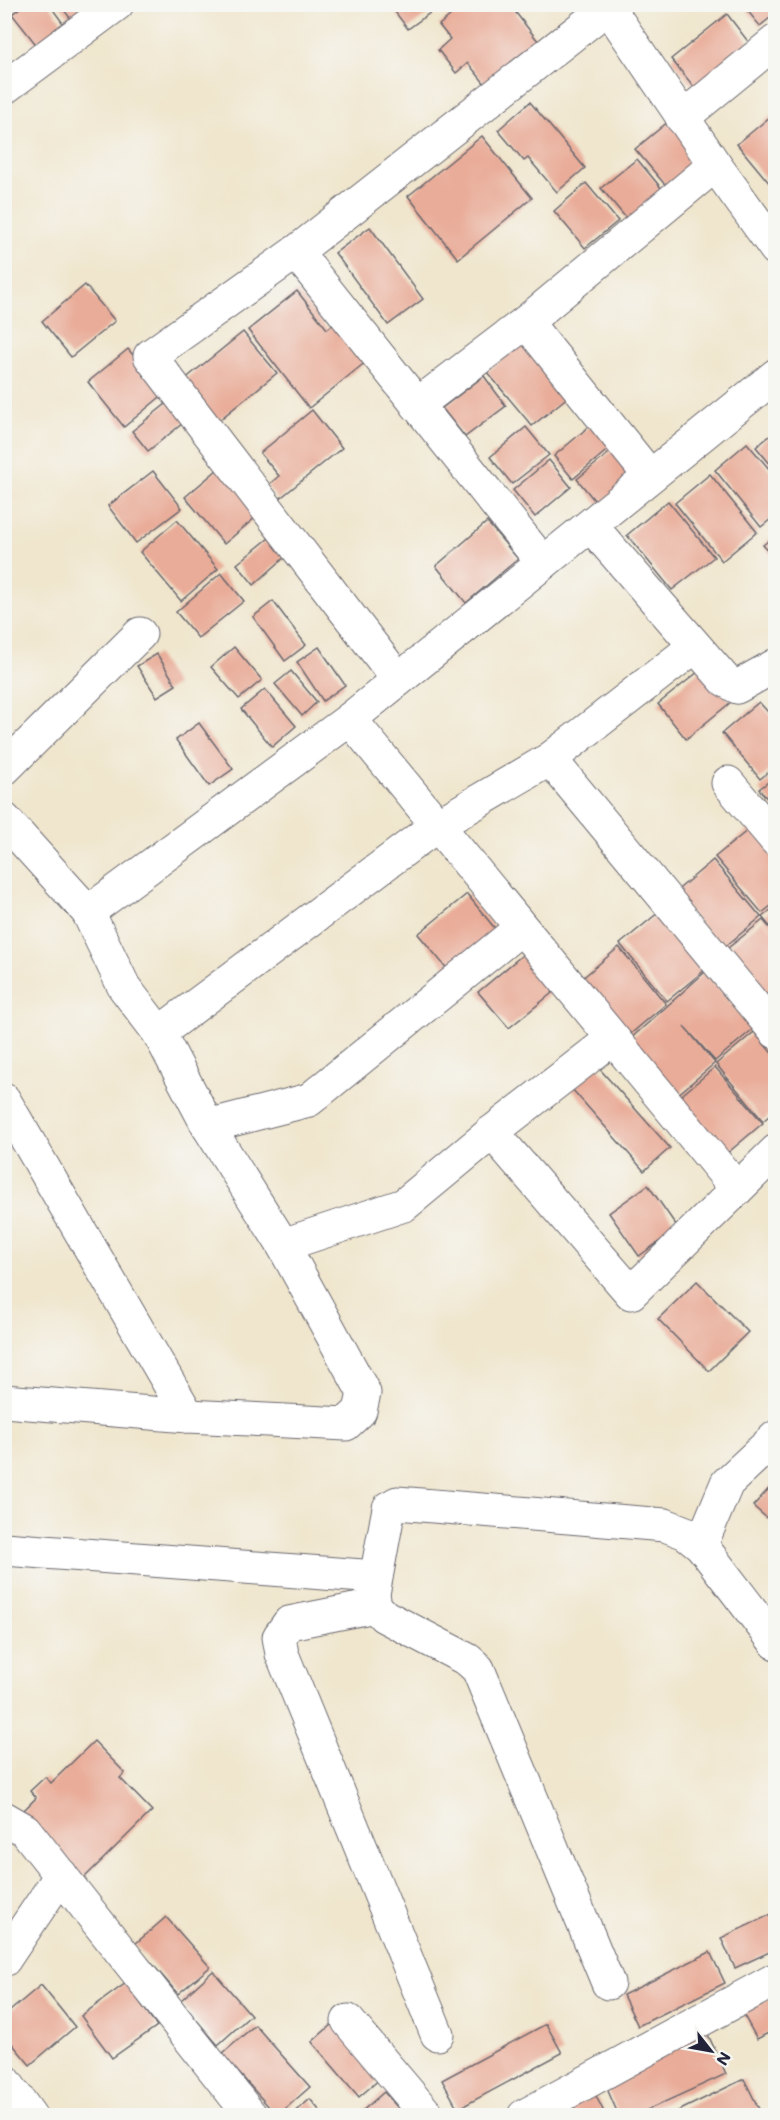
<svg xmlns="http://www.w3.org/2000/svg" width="780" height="2120" viewBox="0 0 780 2120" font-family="Mali,sans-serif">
<rect width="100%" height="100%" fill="#f6f6f2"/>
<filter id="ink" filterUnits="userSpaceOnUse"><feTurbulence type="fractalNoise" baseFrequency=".0167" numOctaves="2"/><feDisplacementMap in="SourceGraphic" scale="12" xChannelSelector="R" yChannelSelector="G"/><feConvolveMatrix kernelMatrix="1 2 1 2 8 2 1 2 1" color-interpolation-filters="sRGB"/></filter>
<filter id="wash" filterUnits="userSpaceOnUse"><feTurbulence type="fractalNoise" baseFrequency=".008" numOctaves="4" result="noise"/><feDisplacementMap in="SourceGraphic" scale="24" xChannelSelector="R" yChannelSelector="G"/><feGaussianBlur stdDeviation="1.35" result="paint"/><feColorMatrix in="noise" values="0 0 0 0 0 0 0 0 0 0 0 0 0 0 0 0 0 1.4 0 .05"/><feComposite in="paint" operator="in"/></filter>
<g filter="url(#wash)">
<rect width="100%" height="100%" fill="#f0e6ce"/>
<g id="blocks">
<g fill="#e9ac98">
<path d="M25 4H49L65 26 38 47 12 14Z"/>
<path d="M59 4H87L71 19Z"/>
<path d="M389 4H425L431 12 408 29Z"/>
<path d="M464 4H509L538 41 485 84 468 63 456 73 438 50 450 39 439 25Z"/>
<path d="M742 4H776V13L760 26Z"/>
<path d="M727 14 750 44 695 88 671 59Z"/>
<path d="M530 102 585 168 557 192 528 158 524 161 498 130Z"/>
<path d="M776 112V179L770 184 737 144Z"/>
<path d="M669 121 706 165 672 193 635 149Z"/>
<path d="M482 136 532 198 458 259 408 196Z"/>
<path d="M637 159 667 195 631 224 601 188Z"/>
<path d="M586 183 618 221 585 248 554 211Z"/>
<path d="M370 227 423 299 388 325 335 253Z"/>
<path d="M85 285 115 321 71 357 42 321Z"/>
<path d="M297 291 327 329 337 322 367 361 309 408 248 330Z"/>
<path d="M243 332 277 373 212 426 179 384Z"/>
<path d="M524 341 569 396 532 426 487 372Z"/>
<path d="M128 349 165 393 124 427 88 382Z"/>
<path d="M484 376 506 406 465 437 442 408Z"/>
<path d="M171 400 187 420 148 451 132 431Z"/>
<path d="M312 410 342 448 278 500 267 486 279 476 260 453Z"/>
<path d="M592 424 611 447 573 479 554 456Z"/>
<path d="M526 427 549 455 512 484 490 457Z"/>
<path d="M776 431V471L756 447Z"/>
<path d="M747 443 776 477V515L761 527 715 470Z"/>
<path d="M613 450 635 478 599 506 577 479Z"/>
<path d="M549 460 571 487 535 517 513 490Z"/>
<path d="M224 464 263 511 224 544 185 497Z"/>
<path d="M153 471 182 508 136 543 108 506Z"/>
<path d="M710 474 757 532 722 561 675 503Z"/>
<path d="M668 501 714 557 672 590 627 535Z"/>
<path d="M177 520 218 569 181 601 140 552Z"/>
<path d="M487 522 518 559 466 603 436 566Z"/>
<path d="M776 535V560L763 545Z"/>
<path d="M269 538 285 557 254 585 237 564Z"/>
<path d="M221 573 244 601 198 638 176 612Z"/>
<path d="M273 601 306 645 285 661 253 617Z"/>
<path d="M234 647 262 680 239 699 211 667Z"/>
<path d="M319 647 345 685 323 701 297 662Z"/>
<path d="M157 654 176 685 157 697 137 666Z"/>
<path d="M703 668 731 702 686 739 658 704Z"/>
<path d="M291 671 317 702 302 716 275 684Z"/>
<path d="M265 689 296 726 272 747 241 709Z"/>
<path d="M759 702 776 721V766L760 779 722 733Z"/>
<path d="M199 723 233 769 209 786 176 740Z"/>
<path d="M776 776V809L759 789Z"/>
<path d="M754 825 776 852V902L762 913 715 857Z"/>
<path d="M713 860 761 917 721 950 674 893Z"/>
<path d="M467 894 497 931 449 971 418 934Z"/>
<path d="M776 906V934L762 917Z"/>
<path d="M659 912 706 969 667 1001 620 944Z"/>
<path d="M763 920 776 935V1004L770 1009 723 952Z"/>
<path d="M619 947 666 1004 627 1037 579 981Z"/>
<path d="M526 952 557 989 509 1028 478 992Z"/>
<path d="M705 972 753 1029 715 1061 684 1026 715 1063 676 1096 629 1040Z"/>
<path d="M754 1032 776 1058V1110L763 1121 716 1064Z"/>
<path d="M597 1066 670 1148 644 1171 572 1089Z"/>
<path d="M715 1067 763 1123 724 1156 677 1099Z"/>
<path d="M648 1185 678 1228 639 1256 609 1213Z"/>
<path d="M697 1281 748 1332 709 1371 658 1319Z"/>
<path d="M776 1481V1526L753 1506Z"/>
<path d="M94 1741 125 1773 120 1778 152 1811 84 1878 21 1813 36 1798 30 1791 45 1777 51 1783Z"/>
<path d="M776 1912V1949L735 1968 721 1938Z"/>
<path d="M166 1917 210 1967 178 1994 135 1944Z"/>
<path d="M710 1952 725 1983 638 2026 623 1995Z"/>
<path d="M213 1971 251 2015 218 2045 180 2001Z"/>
<path d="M126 1983 157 2026 112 2058 81 2016Z"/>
<path d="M41 1985 75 2027 30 2065 4 2034V2016Z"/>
<path d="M776 1994V2029L757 2039 742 2012Z"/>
<path d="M333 2023 381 2078 359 2097 312 2042Z"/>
<path d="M546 2024 562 2053 458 2109 442 2080Z"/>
<path d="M255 2025 310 2087 277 2116 222 2054Z"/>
<path d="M705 2028 726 2074 634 2116H619L601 2075Z"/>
<path d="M744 2079 760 2111 751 2116H668Z"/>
<path d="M591 2086 606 2116H534Z"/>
<path d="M384 2092 405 2116H362L360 2113Z"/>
<path d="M310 2099 324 2116H291Z"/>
</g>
</g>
</g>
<g filter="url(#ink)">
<use href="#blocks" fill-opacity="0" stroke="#6a676e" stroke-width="1.5"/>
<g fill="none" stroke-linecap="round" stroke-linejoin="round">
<defs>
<g id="street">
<path d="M608 7 715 165 776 249"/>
<path d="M4 88 117 4"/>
<path d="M682 118 776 41"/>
<path d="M296 252 543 563"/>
<path d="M526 322 649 475"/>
<path d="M417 405 526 322 715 165"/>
<path d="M591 526 725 680 737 687 776 665"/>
<path d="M397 678 150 356 296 252 612 4"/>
<path d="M350 719 737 1189"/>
<path d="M550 759 776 1032"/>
<path d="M4 769 140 634"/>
<path d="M728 783 776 840"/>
<path d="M4 819 88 912 350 719 776 375"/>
<path d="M159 1033 436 826 550 759 694 647"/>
<path d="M4 1100 188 1416"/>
<path d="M208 1126 309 1100 521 928"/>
<path d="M492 1132 631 1293 776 1151"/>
<path d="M283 1245 404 1205 492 1132 612 1039"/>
<path d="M4 1401 188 1416 346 1424 360 1411 364 1393 283 1245 208 1126 159 1033 124 987 88 912"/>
<path d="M701 1545 727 1483 776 1437"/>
<path d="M4 1549 376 1577"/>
<path d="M375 1606 289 1623 279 1637 282 1654 437 2034"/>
<path d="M4 1818 25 1830 251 2116"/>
<path d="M4 1960 61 1875"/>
<path d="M608 1983 478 1669 468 1660 384 1616 375 1606 373 1594 389 1508 397 1503 665 1525 686 1533 701 1545 776 1643"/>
<path d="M348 2021 428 2116"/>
<path d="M4 2080 30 2116"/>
<path d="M524 2116 776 1979"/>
</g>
</defs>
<use href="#street" stroke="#6a676e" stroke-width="35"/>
<use href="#street" stroke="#fff" stroke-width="33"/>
</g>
</g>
<rect width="780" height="2120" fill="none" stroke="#f6f6f2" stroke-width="24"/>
<g transform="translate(711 2051) rotate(121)" stroke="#f6f6f2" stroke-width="4.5" paint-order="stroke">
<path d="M0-4.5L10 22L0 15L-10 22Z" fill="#22223b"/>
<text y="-9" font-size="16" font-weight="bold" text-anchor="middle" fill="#22223b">N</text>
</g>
</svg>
